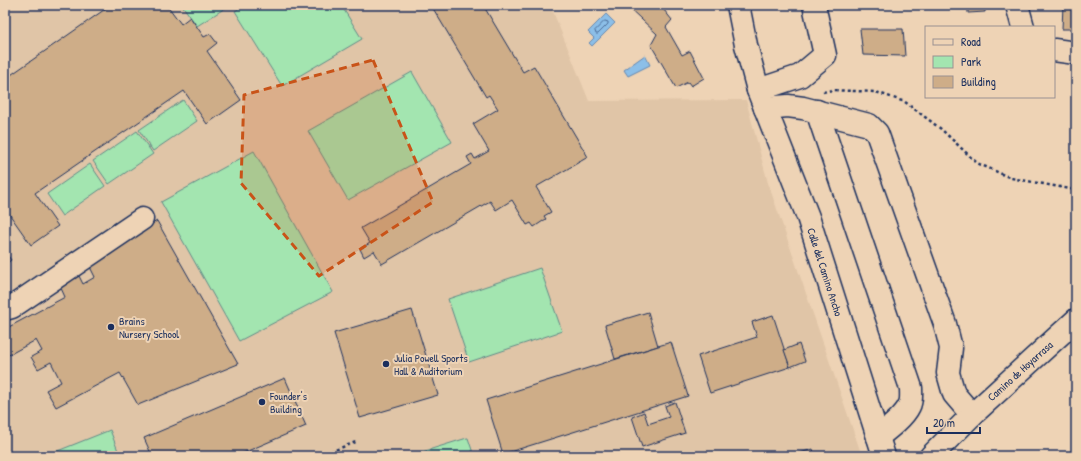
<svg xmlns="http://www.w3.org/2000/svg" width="1081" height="461" viewBox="0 0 1081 461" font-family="'Patrick Hand',sans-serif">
<rect width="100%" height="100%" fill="#eed3b5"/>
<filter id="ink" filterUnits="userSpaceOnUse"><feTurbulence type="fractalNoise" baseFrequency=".025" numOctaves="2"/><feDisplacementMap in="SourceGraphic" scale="8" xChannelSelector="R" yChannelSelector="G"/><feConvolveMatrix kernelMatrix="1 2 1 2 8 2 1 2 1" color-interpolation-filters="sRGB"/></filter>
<g filter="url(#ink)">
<path fill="#e0c5a7" d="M5 5H549L552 9 589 101 746 100 768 183 862 456H5Z"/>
<g fill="#a3e5b0" stroke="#5f8a87">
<path d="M182 5H230L197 26Z"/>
<path d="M245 5H341L362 39 282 86 235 11Z"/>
<path d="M412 72 452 142 348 200 308 131Z"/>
<path d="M183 100 197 121 153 151 139 130Z"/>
<path d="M137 131 153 154 109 184 93 161Z"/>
<path d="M254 151 333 292 239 341 161 202Z"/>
<path d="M90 164 105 186 62 216 47 194Z"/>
<path d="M540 268 562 331 469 362 448 299Z"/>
<path d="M110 430 120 456H45Z"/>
<path d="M468 438 474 456H409L467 438Z"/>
</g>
<g fill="#8cbfe8" stroke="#5f85b1">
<path d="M606 14 615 23 592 46 589 43 594 38 588 32Z"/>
<path d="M645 55 650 65 628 76 624 70Z"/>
</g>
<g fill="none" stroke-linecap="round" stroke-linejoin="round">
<path stroke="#486995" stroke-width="1" d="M605 21 608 22V24L598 34H596L595 31Z"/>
</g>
<g fill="#cead88" stroke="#1b2f5e">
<path d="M111 5H167L181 24 190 17 204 37 210 34 217 43 207 51 241 100 207 124 184 91 35 193 58 226 31 245 5 208V79Z"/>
<path d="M431 5H483L523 72 534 66 588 157 536 187 551 212 544 216 546 219 534 227 531 223 527 225 512 200 496 210 490 201 382 264 374 251 364 257 360 249 370 243 361 228 471 164 467 157 472 154 475 159 489 151 473 124 498 109 489 95 486 97Z"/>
<path d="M626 5H660L672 20 666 27 682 55 690 51 704 78 691 86 688 82 676 88 651 45 657 34Z"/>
<path d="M968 5H985V12L968 13Z"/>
<path d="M1063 5H1076V29H1062Z"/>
<path d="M860 29H903L905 56 863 55Z"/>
<path d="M157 221 238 364 138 405 120 373 56 407 46 390 61 382 51 362 38 369 31 357 42 351 36 340 5 357V329L65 297 60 286 79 276 83 284 95 277 88 263Z"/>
<path d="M5 252 11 260 5 265Z"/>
<path d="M412 310 438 395 360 418 334 333Z"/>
<path d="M648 312 658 346 615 359 605 325Z"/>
<path d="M773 315 790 367 710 393 698 356 757 337 752 322Z"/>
<path d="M671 342 688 396 503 454 486 400Z"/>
<path d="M799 344 805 361 790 367 784 350Z"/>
<path d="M285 378 306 426 236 456H152L144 438Z"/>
<path d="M675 402 685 433 642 447 632 417 644 412 648 424 669 417 665 406Z"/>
<path d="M813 449 815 456H790Z"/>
</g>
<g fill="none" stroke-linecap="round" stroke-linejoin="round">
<defs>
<g id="minor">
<path d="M738 5 746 45 758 90 808 217 884 456"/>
<path d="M1017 5 1023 27"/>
<path d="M1054 50 1076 53"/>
<path d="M758 90 800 76 825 55 814 5"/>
<path d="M765 108 788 106 803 108 869 125 877 133 945 324 951 348 948 373 954 394 972 415"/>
<path d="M817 111 911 388C911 393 912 401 909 406 904 417 887 430 878 437"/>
<path d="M5 309 12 307 142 219"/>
<path d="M931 456 972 415 1076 320"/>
</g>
</defs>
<use href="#minor" stroke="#1b2f5e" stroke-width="25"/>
<g stroke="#1b2f5e" stroke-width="2.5" stroke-dasharray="3 3" stroke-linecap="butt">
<path d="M823 92 832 90 876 92 905 102 941 129 977 163 1011 178 1076 190"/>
<path d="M319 456 356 442"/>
</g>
<use href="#minor" stroke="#eed3b5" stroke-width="22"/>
</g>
</g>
<path fill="#c95318" fill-opacity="0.2" stroke="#c95318" stroke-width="3" stroke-dasharray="8 5" stroke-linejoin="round" d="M373 60 433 202 319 276 241 183 244 95Z"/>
<g fill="#1b2f5e" stroke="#eed3b5" stroke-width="1.5">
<circle cx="111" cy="327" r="4"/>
<circle cx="386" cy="364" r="4"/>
<circle cx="262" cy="402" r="4"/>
</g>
<g text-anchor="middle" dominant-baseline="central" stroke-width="4" stroke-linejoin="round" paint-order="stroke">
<g font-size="11" fill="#1b2f5e" stroke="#eed3b5">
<text transform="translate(825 272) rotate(72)">Calle del Camino Ancho</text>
<text transform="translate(1020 371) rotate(-42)">Camino de Hoyarrasa</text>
</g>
<g font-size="11" fill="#1b2f5e" stroke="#eed3b5" text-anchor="start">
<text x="119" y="321">Brains<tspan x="119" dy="13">Nursery School</tspan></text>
<text x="394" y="358">Julia Powell Sports<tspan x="394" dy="13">Hall &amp; Auditorium</tspan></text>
<text x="270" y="396">Founder's<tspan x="270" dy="13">Building</tspan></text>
</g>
</g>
<rect width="1081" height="461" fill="none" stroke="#eed3b5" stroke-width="20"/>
<rect x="10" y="10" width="1061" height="441" fill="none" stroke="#1b2f5e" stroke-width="1.5" filter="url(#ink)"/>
<rect x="925" y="26" width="130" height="72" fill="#eed3b5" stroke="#9a9192"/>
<rect x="933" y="39" width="20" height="6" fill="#eed3b5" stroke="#9a9192"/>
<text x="961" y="46" font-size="12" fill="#1b2f5e">Road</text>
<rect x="933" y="56" width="20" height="12" fill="#a3e5b0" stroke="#9a9192"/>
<text x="961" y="66" font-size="12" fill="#1b2f5e">Park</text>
<rect x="933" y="76" width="20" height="12" fill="#cead88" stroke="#9a9192"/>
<text x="961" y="86" font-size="12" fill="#1b2f5e">Building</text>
<path d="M927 427v6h53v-6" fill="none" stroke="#1b2f5e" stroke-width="2"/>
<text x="933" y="427" font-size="12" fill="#1b2f5e" stroke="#eed3b5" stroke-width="3" paint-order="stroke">20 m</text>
</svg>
